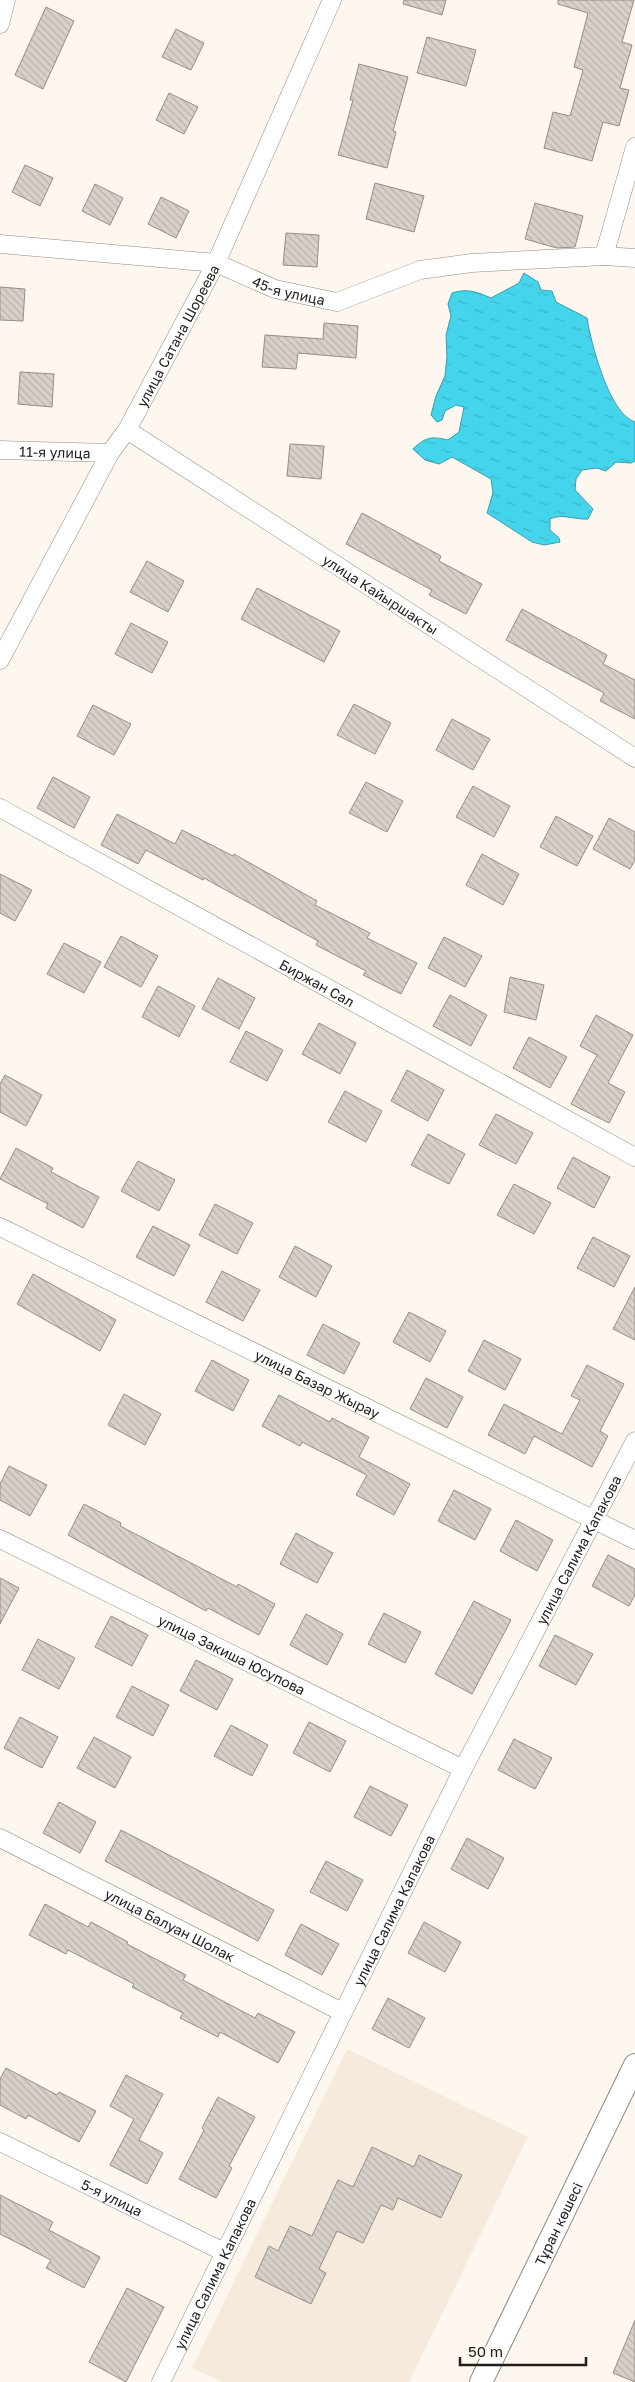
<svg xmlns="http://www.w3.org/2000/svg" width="635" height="2382" viewBox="0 0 635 2382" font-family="'Golos Text',sans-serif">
<defs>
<pattern id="water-ripples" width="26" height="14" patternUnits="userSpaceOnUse" patternTransform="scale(1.25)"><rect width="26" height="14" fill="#44d4eb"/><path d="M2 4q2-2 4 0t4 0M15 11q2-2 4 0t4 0" fill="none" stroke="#3bb6c9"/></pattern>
<pattern id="building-back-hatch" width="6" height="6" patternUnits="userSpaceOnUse" patternTransform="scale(1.25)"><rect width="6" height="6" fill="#d7d1c9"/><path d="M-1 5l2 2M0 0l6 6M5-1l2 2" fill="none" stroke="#b8b3ac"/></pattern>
</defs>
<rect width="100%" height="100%" fill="#fef7ef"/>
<path fill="#f6eadc" d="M347 2049 528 2137 409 2382H222L192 2368Z"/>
<path fill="url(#water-ripples)" stroke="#399dad" d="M524 273 538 282 541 290 552 291 556 302 587 318C591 343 609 414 635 422V461L631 463 616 462 606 471 597 468 582 470 576 479 575 490 593 509 588 519C574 520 563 513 550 519V530L559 538 560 542 544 545 532 542 487 513 493 493 491 479 452 457 439 464 425 460 413 449C425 437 432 436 448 440L459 432 464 407 456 405 445 411 442 420 437 422 431 415 436 396 445 376 447 356 446 335 451 316 448 304 452 293C466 288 478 292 491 298L519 283Z"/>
<g fill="url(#building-back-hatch)" stroke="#948d86">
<path d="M404 0H446L442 15 403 4Z"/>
<path d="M558 0H634L622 42 632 45 620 88 629 90 619 126 603 122 592 161 544 148 553 112 570 116 583 70 574 67 588 13 558 4Z"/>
<path d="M46 7 74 21 43 89 15 75Z"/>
<path d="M176 29 204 43 191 70 162 57Z"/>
<path d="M427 37 476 50 466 86 417 73Z"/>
<path d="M359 64 408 77 393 131 396 132 387 168 338 155 353 100H350Z"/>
<path d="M169 93 198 107 184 134 156 120Z"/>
<path d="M25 165 53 178 40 206 12 192Z"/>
<path d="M375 183 424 196 414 232 366 219Z"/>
<path d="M95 184 123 198 110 225 82 211Z"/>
<path d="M161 197 189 211 176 238 148 224Z"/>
<path d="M535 203 583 216 575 247 557 248 525 239Z"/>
<path d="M286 233 319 235 317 267 283 265Z"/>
<path d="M0 287 25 289 23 321 0 320Z"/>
<path d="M324 323 358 326 356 358 298 353 296 369 262 367 265 335 323 339Z"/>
<path d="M20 372 54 374 52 407 18 404Z"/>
<path d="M290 444 324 446 321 479 287 476Z"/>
<path d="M362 513 441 556 439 561 482 584 466 614 429 595 432 590 346 544Z"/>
<path d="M147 561 184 581 168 612 130 592Z"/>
<path d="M257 588 340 631 324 662 241 619Z"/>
<path d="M522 609 607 655 603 664 635 680V719L600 701 604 693 506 640Z"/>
<path d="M131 623 168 642 152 673 115 654Z"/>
<path d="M354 704 391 723 375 754 337 735Z"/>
<path d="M93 705 131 724 114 755 77 736Z"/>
<path d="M452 719 490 739 473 770 436 750Z"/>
<path d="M53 777 90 797 74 828 37 808Z"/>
<path d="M366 782 403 801 387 832 349 813Z"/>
<path d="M473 786 510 806 494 837 456 817Z"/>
<path d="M117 814 175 844 182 830 233 856 234 854 317 901 315 905 370 933 367 938 417 963 401 994 363 975 366 971 316 945 318 941 204 878 203 880 146 850 138 864 101 845Z"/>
<path d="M556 816 593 836 577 866 540 847Z"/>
<path d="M609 818 635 832V860L630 869 593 849Z"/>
<path d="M482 854 519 874 503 905 466 885Z"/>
<path d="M0 874 32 890 15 921 0 913Z"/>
<path d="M121 936 158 956 141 987 104 967Z"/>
<path d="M444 937 482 956 465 987 428 968Z"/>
<path d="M64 943 101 962 84 993 47 974Z"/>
<path d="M510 977 544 985 536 1020 504 1012Z"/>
<path d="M218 978 255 998 239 1029 202 1009Z"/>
<path d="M158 986 195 1006 179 1037 142 1017Z"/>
<path d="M450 995 487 1015 471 1046 433 1026Z"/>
<path d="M596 1015 633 1035 608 1083 625 1092 609 1123 571 1104 597 1055 580 1046Z"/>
<path d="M319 1023 356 1043 340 1074 302 1054Z"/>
<path d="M246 1031 283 1050 267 1081 230 1062Z"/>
<path d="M529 1037 567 1057 550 1088 513 1068Z"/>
<path d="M407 1070 444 1090 428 1121 391 1101Z"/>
<path d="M5 1075 42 1095 26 1126 0 1112V1084Z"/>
<path d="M345 1091 382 1111 366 1142 328 1122Z"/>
<path d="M496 1114 533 1133 516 1164 479 1145Z"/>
<path d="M428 1134 465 1154 449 1184 411 1165Z"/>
<path d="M16 1148 53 1168 51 1172 99 1197 83 1228 46 1208 48 1204 0 1179Z"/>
<path d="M573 1157 610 1177 594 1208 557 1188Z"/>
<path d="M138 1161 175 1180 159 1211 121 1191Z"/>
<path d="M514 1184 551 1203 534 1234 497 1215Z"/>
<path d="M215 1204 253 1223 237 1254 199 1235Z"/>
<path d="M153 1226 190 1245 174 1276 136 1257Z"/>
<path d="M593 1237 630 1256 614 1287 577 1268Z"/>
<path d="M295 1246 332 1266 316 1297 279 1277Z"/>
<path d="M222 1271 260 1290 243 1321 206 1302Z"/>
<path d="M33 1274 116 1320 100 1351 17 1304Z"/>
<path d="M635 1287V1340L613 1329Z"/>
<path d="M409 1312 446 1331 430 1362 393 1342Z"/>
<path d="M323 1324 360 1343 344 1374 307 1355Z"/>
<path d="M484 1340 521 1359 505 1390 468 1371Z"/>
<path d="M212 1360 249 1380 233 1411 195 1391Z"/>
<path d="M587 1365 624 1384 600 1431 608 1436 592 1467 534 1436 525 1454 488 1435 504 1404 562 1434 580 1400 571 1396Z"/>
<path d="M426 1378 463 1397 447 1428 410 1409Z"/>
<path d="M124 1394 161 1414 145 1445 108 1425Z"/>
<path d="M279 1395 330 1422 332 1418 369 1437 359 1457 410 1484 394 1515 356 1495 367 1475 302 1442 300 1446 262 1426Z"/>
<path d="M9 1466 47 1485 30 1516 0 1500V1484Z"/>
<path d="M454 1490 491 1509 475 1540 438 1521Z"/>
<path d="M84 1504 121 1523 120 1526 237 1587 238 1584 275 1604 259 1635 208 1608 206 1611 68 1535Z"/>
<path d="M516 1520 553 1540 537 1571 500 1551Z"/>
<path d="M296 1533 333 1553 317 1583 280 1564Z"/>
<path d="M608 1555 635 1569V1595L629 1606 592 1586Z"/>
<path d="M0 1578 19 1588 0 1624Z"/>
<path d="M474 1601 511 1620 472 1694 435 1674Z"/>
<path d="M384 1613 421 1632 405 1663 368 1644Z"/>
<path d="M306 1614 343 1634 327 1665 290 1645Z"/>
<path d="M111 1616 148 1635 132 1666 95 1647Z"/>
<path d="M555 1635 593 1654 576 1685 539 1666Z"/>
<path d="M38 1639 75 1658 59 1689 22 1670Z"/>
<path d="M196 1660 233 1679 217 1710 180 1691Z"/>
<path d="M132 1686 169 1705 153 1736 116 1717Z"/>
<path d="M20 1717 58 1737 42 1768 4 1748Z"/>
<path d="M309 1722 346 1741 330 1772 293 1753Z"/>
<path d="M231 1725 268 1745 252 1776 214 1756Z"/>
<path d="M94 1737 131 1757 115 1788 77 1768Z"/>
<path d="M514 1739 552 1758 535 1789 498 1770Z"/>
<path d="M370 1786 408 1805 391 1836 354 1817Z"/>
<path d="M59 1802 96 1822 80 1853 43 1833Z"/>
<path d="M121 1830 274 1910 258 1941 105 1861Z"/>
<path d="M467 1838 504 1858 488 1889 451 1869Z"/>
<path d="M326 1861 363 1880 347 1911 310 1892Z"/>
<path d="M45 1904 88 1927 91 1922 128 1942 127 1944 186 1975 183 1980 255 2018 258 2013 295 2032 278 2063 220 2032 218 2037 180 2018 183 2013 132 1987 134 1984 68 1950 66 1954 29 1935Z"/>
<path d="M424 1922 461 1942 445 1972 408 1953Z"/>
<path d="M301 1924 339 1944 322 1975 285 1955Z"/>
<path d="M388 1998 425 2018 409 2048 372 2029Z"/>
<path d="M6 2068 57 2095 59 2092 96 2111 79 2142 28 2115 26 2119 0 2105V2079Z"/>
<path d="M126 2075 163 2094 139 2140 163 2153 147 2184 110 2165 134 2119 110 2106Z"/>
<path d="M218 2097 255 2117 229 2166 232 2168 216 2198 179 2179 204 2130 202 2128Z"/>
<path d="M372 2147 414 2167 419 2155 462 2175 441 2218 398 2198 393 2210 381 2205 363 2243 337 2231 319 2269 326 2273 311 2304 255 2277 269 2246 278 2251 290 2226 312 2236 338 2180 353 2187Z"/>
<path d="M0 2195 53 2222 49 2230 100 2257 84 2288 46 2268 51 2260 0 2234Z"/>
<path d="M127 2288 164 2307 126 2382 89 2362Z"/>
<path d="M635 2320V2382L613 2373Z"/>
</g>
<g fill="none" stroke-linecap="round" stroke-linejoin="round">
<defs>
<g id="minor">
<path d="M0 24 6 0"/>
<path id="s1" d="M0 244 216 263 275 289 337 302 420 270 472 263 604 256 635 258"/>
<path d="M604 256 635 147"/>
<path id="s2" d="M127 430 635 758"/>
<path id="s3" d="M0 450 110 453"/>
<path id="s4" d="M0 660 110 453 127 430 216 263 332 0"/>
<path id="s5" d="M0 808 635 1157"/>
<path id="s6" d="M0 1227 635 1540"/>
<path id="s7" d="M0 1539 463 1769"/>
<path id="s8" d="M0 1838 342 2012"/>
<path id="s9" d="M0 2142 224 2252"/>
<path id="s10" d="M161 2382 463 1769 635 1441"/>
</g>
<g id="tertiary">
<path id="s11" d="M481 2382 635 2065"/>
</g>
</defs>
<use href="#minor" stroke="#918b84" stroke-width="19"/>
<use href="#tertiary" stroke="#918b84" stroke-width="24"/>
<use href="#minor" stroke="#fff" stroke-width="18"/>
<use href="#tertiary" stroke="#fff" stroke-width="22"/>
</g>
<g text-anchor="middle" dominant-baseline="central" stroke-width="4.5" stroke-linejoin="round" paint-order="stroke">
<g font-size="14" fill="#201d1b" stroke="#fef7ef">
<text stroke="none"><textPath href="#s1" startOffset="295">45-я улица</textPath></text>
<text stroke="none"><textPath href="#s4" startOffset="370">улица Сатана Шореева</textPath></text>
<text stroke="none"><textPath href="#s3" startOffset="55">11-я улица</textPath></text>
<text stroke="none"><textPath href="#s2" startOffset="302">улица Кайыршакты</textPath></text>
<text stroke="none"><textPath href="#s5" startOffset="362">Биржан Сал</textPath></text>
<text stroke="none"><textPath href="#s6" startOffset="354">улица Базар Жырау</textPath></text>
<text stroke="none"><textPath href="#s10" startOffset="931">улица Салима Капакова</textPath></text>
<text stroke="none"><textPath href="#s7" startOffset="259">улица Закиша Юсупова</textPath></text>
<text stroke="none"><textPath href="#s10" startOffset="526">улица Салима Капакова</textPath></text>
<text stroke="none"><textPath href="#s8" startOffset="191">улица Балуан Шолак</textPath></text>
<text stroke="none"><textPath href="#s9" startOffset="125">5-я улица</textPath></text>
<text stroke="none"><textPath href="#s11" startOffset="176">Тұран көшесі</textPath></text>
<text stroke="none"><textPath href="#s10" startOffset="121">улица Салима Капакова</textPath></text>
</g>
</g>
<path d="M460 2357v8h126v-8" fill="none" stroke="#201d1b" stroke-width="2.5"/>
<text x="468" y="2357" font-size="15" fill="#201d1b" stroke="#fef7ef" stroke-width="4" paint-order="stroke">50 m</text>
</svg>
